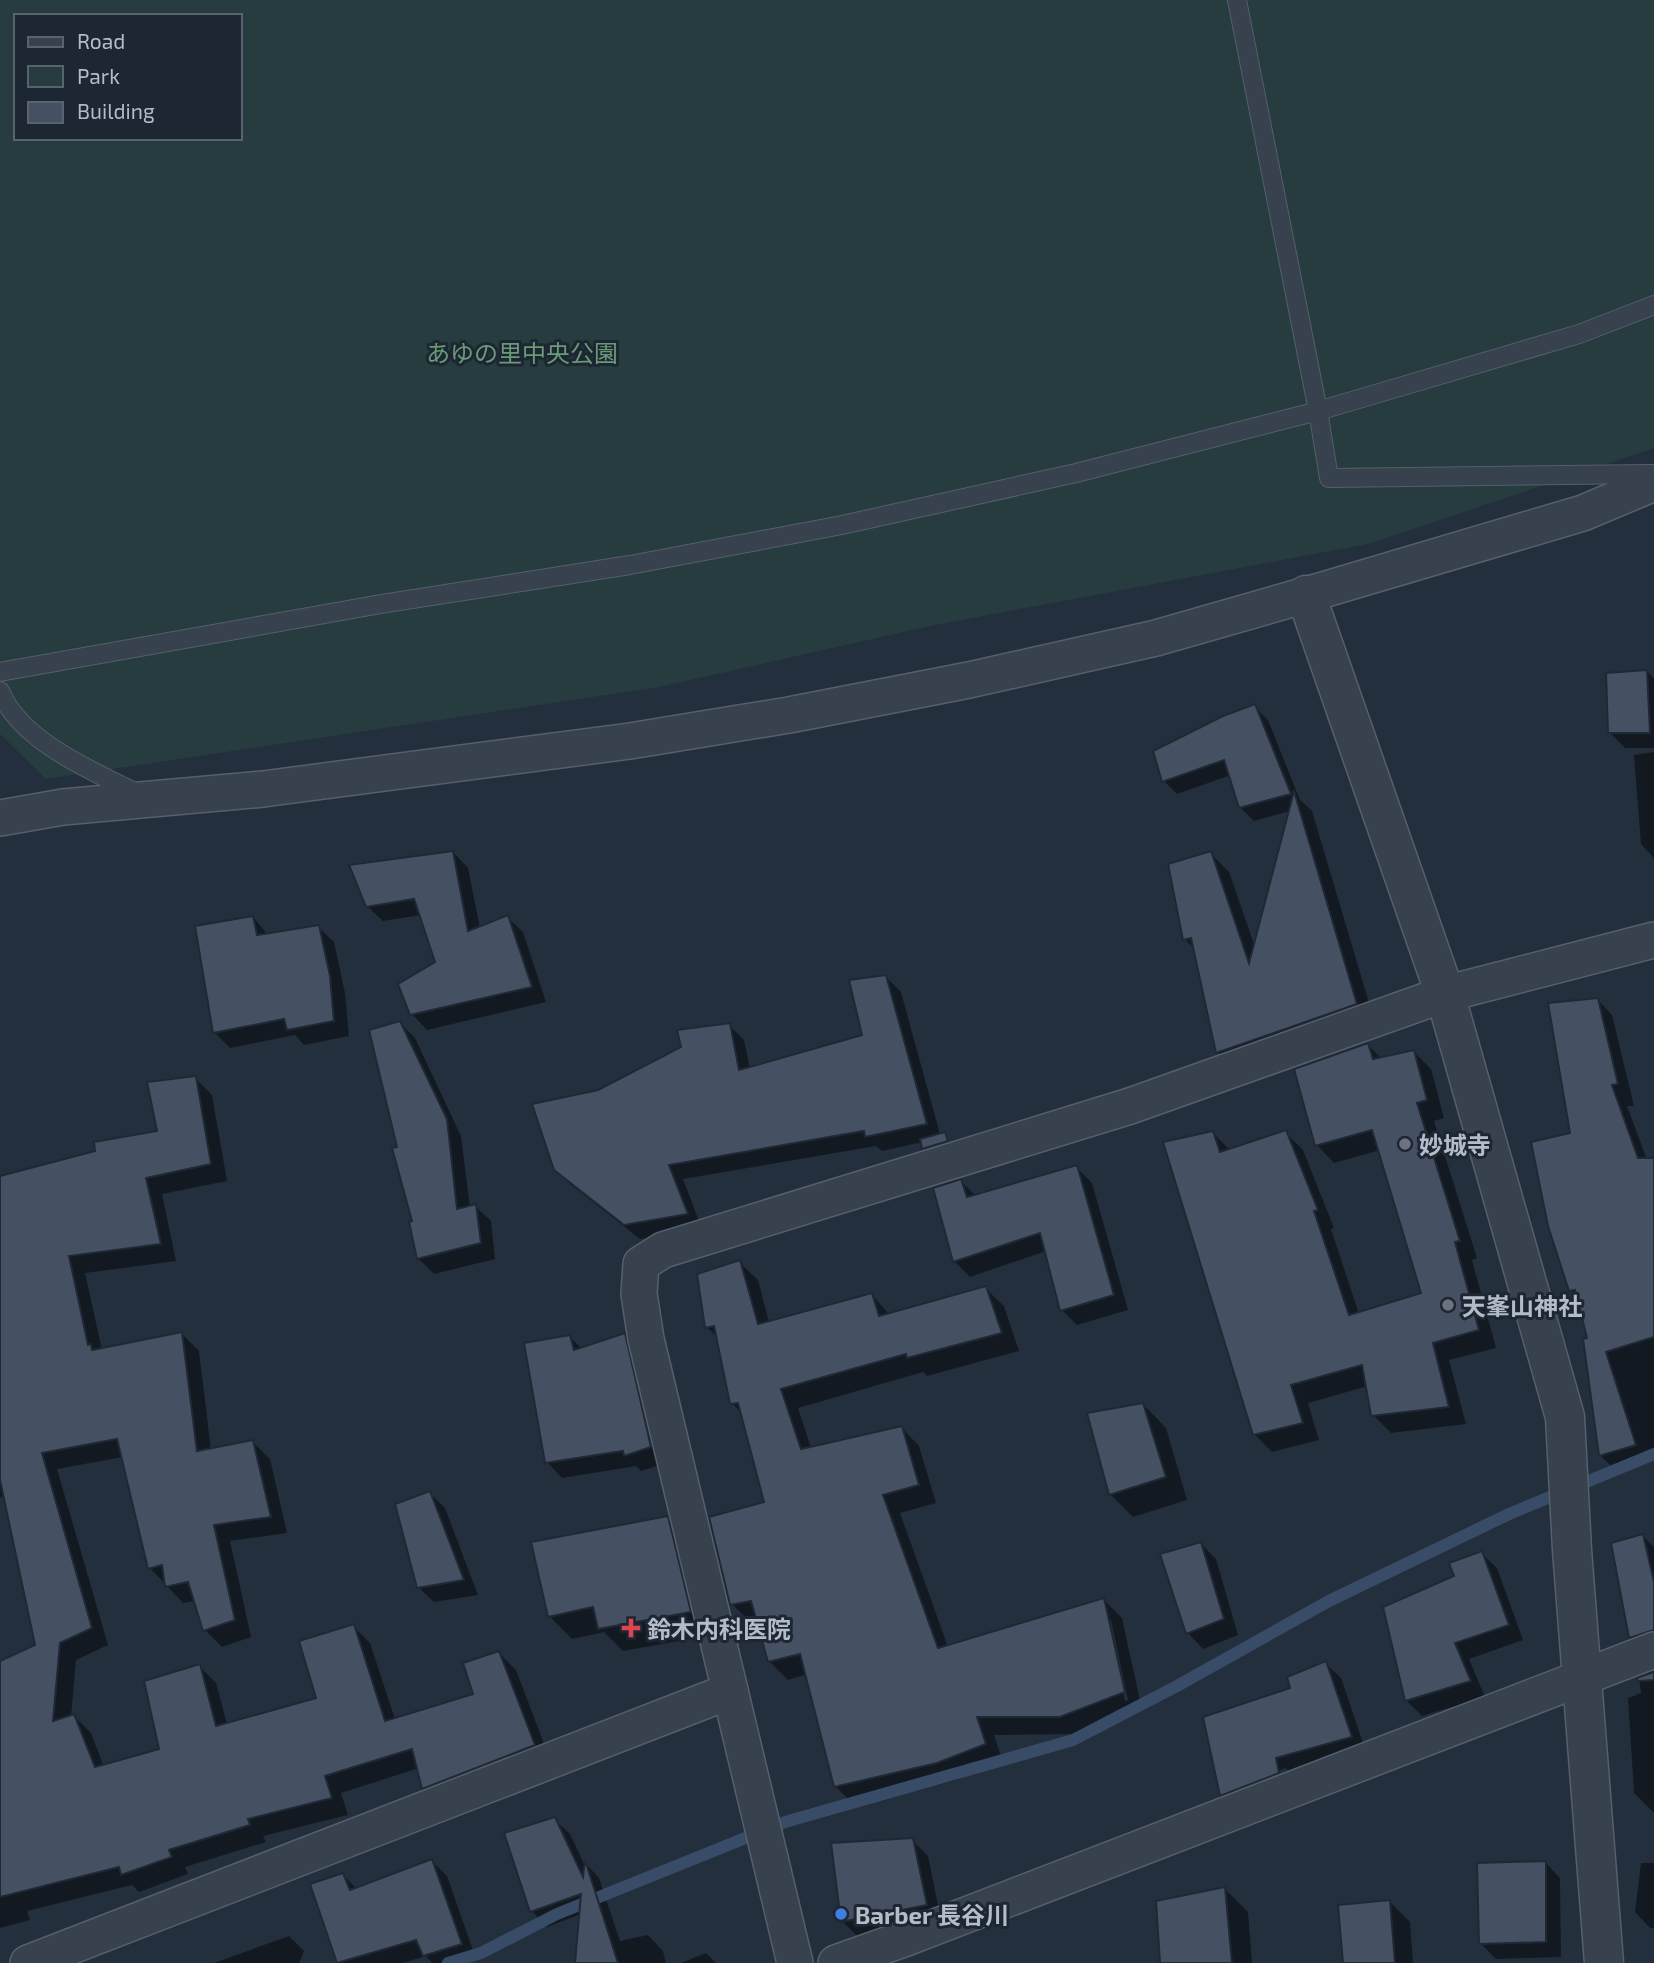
<svg xmlns="http://www.w3.org/2000/svg" width="1654" height="1963" viewBox="0 0 1654 1963" font-family="'Exo 2','Noto Sans JP',sans-serif">
<rect width="100%" height="100%" fill="#242f3e"/>
<path fill="#263c3f" fill-rule="evenodd" d="M0 0H1654V448L1368 544 935 625 659 687 46 779 0 734ZM16 16H240V138H16Z"/>
<g fill="#0007" fill-rule="evenodd">
<path d="M1647 671 1654 679V748H1625L1610 733Z"/>
<path d="M1254 706 1268 720 1300 800 1312 811 1375 1023 1237 1071 1218 1052 1195 950 1185 939 1210 853 1229 872 1255 947 1290 811 1254 821 1240 807 1231 775 1177 794 1164 781Z"/>
<path d="M1654 752V858L1641 844 1634 755Z"/>
<path d="M453 852 468 868 480 928 507 917 523 932 546 1002 427 1030 412 1014 437 963 421 915 383 921 367 906Z"/>
<path d="M253 917 268 935 318 927 334 942 345 993 349 1036 304 1045 295 1035 230 1048 214 1032Z"/>
<path d="M886 977 901 992 941 1138 882 1151 876 1146 683 1179 702 1229 640 1239 571 1185 555 1169 598 1091 729 1025 744 1040 750 1069 864 1037Z"/>
<path d="M1598 1000 1612 1015 1634 1106H1627L1646 1157 1654 1193V1458L1615 1470 1601 1456 1591 1386 1600 1384 1578 1298 1570 1290 1572 1134Z"/>
<path d="M400 1023 415 1038 461 1136 470 1207 475 1206 491 1221 495 1259 434 1274 418 1258 414 1222 399 1148Z"/>
<path d="M1368 1045 1382 1059 1414 1052 1431 1069 1444 1118 1434 1121 1477 1258 1472 1260 1496 1348 1449 1360 1466 1424 1391 1433 1373 1415 1368 1386 1308 1403 1319 1440 1272 1452 1254 1434 1213 1133 1230 1150 1285 1132 1303 1150 1334 1228 1331 1229 1359 1314 1423 1295 1380 1150 1334 1163 1317 1145Z"/>
<path d="M195 1078 212 1095 227 1181 162 1194 176 1261 85 1273 102 1350 182 1334 199 1351 211 1450 253 1442 270 1459 287 1533 230 1541 251 1637 222 1647 205 1630 195 1601 183 1603 150 1568 123 1457 57 1469 108 1645 76 1660 71 1717 74 1716 91 1733 104 1767 161 1750 199 1666 216 1683 227 1724 318 1700 353 1626 370 1643 395 1719 475 1695 499 1653 516 1670 551 1762 441 1805 424 1788 419 1768 341 1793 348 1815 263 1836 266 1842 185 1867 188 1874 139 1892 132 1885 27 1911 30 1920 0 1928V1663L37 1646 5 1496 0 1497V1178L97 1152 159 1132Z"/>
<path d="M1076 1167 1092 1183 1128 1310 1077 1325 1062 1310 1046 1251 970 1277 955 1262 935 1189 961 1181 976 1196Z"/>
<path d="M739 1262 758 1280 769 1322 871 1294 890 1315 985 1288 1004 1306 1019 1351 927 1376 923 1372 798 1408 811 1448 901 1427 919 1446 936 1503 900 1513 948 1647 1104 1600 1122 1618 1142 1710 1079 1734 994 1735 1003 1762 956 1780 854 1805 835 1786 807 1674 788 1680 770 1662 758 1621 750 1622 732 1604 766 1503 743 1415 732 1403 718 1338 707 1327ZM1107 1620H1111L1128 1700 1125 1701Z"/>
<path d="M624 1335 640 1350 666 1463 641 1471 636 1466 562 1478 547 1462 570 1337 582 1349Z"/>
<path d="M1143 1404 1166 1428 1187 1500 1133 1517 1110 1494Z"/>
<path d="M430 1493 445 1508 478 1595 434 1602 418 1587Z"/>
<path d="M667 1518 690 1541 712 1635 623 1651 604 1632 572 1639 549 1616Z"/>
<path d="M1643 1536 1654 1547V1649L1646 1653 1631 1637Z"/>
<path d="M1201 1544 1216 1559 1238 1635 1203 1649 1188 1633 1162 1555Z"/>
<path d="M1481 1553 1497 1568 1523 1640 1469 1659 1485 1697 1422 1716 1407 1701 1385 1608 1456 1577Z"/>
<path d="M1325 1663 1341 1678 1366 1752 1237 1810 1222 1795 1292 1689ZM1286 1768 1288 1771 1230 1794V1790Z"/>
<path d="M1654 1673V1812H1653L1634 1793 1628 1698 1641 1693 1639 1679Z"/>
<path d="M554 1819 570 1834 586 1868V1864L599 1878 620 1941 648 1935 663 1951 666 1963H577L581 1914 547 1927 532 1911Z"/>
<path d="M912 1840 928 1856 941 1920 858 1937 842 1921Z"/>
<path d="M432 1861 447 1876 476 1959 464 1963H432L426 1956 403 1963H339L343 1875 357 1889Z"/>
<path d="M1545 1862 1560 1878 1561 1957 1496 1959 1481 1944Z"/>
<path d="M1641 1863H1654V1928H1650L1635 1912Z"/>
<path d="M1225 1889 1248 1912 1252 1963H1161Z"/>
<path d="M1390 1902 1410 1922 1413 1963H1345Z"/>
<path d="M289 1936 304 1951 299 1963H214Z"/>
<path d="M706 1953 716 1963H681Z"/>
</g>
<g fill="none" stroke-linecap="round" stroke-linejoin="round">
<path stroke="#394c67" stroke-width="12" d="M448 1963 481 1953 557 1914 785 1822 1073 1740 1177 1686 1329 1601 1509 1514 1654 1454"/>
</g>
<g fill="#455162" stroke="#1f2835" stroke-width="2">
<path d="M1647 670 1650 733H1608L1606 673Z"/>
<path d="M1255 704 1291 794 1239 808 1224 760 1162 782 1153 751 1223 716Z"/>
<path d="M1294 791 1357 1004 1216 1053 1191 938 1183 940 1168 864 1211 851 1249 963Z"/>
<path d="M453 851 468 931 508 915 532 987 410 1015 398 984 435 962 414 899 366 907 349 865Z"/>
<path d="M253 916 257 935 319 925 330 976 334 1021 287 1030 284 1019 213 1033 195 926Z"/>
<path d="M886 975 927 1124 865 1137 864 1131 669 1165 688 1214 624 1225 554 1170 532 1104 598 1090 681 1047 677 1030 730 1023 739 1070 862 1035 849 980Z"/>
<path d="M1598 998 1618 1084 1612 1085 1638 1158H1654V1337L1606 1352 1636 1445 1599 1456 1583 1339 1587 1338 1575 1290 1569 1291 1548 1226 1531 1142 1570 1133 1548 1003Z"/>
<path d="M400 1021 447 1119 457 1209 476 1204 481 1243 417 1259 409 1222 412 1221 392 1148 397 1147 369 1030Z"/>
<path d="M1368 1043 1373 1059 1414 1050 1427 1100 1417 1103 1460 1241 1455 1242 1479 1330 1433 1343 1449 1407 1371 1416 1362 1365 1291 1385 1303 1423 1253 1435 1163 1142 1213 1131 1220 1152 1286 1130 1318 1210 1314 1211 1349 1315 1421 1293 1372 1130 1315 1146 1294 1069Z"/>
<path d="M196 1076 211 1164 146 1178 161 1244 69 1256 88 1345 91 1344 92 1350 182 1332 197 1451 253 1440 271 1517 214 1525 235 1620 203 1631 188 1582 165 1587 162 1565 148 1569 117 1439 42 1453 92 1628 60 1643 53 1721 74 1714 95 1767 159 1749 144 1681 200 1664 216 1726 316 1698 299 1641 354 1624 385 1721 473 1694 463 1663 499 1651 535 1745 422 1789 412 1749 325 1776 332 1798 248 1819 250 1825 169 1850 172 1857 121 1875 119 1867 0 1897V1661L35 1645 0 1480V1176L95 1151 94 1142 157 1131 147 1082Z"/>
<path d="M945 1132 948 1141 922 1149 920 1139Z"/>
<path d="M1077 1165 1114 1295 1060 1311 1040 1233 953 1262 933 1188 961 1179 967 1197Z"/>
<path d="M740 1260 758 1324 872 1293 879 1316 986 1286 1002 1333 907 1358 906 1354 781 1389 801 1449 902 1426 919 1485 883 1495 938 1648 1104 1598 1125 1692 1060 1717H977L986 1744 937 1763 834 1787 800 1654 768 1662 751 1601 730 1605 709 1517 764 1502 738 1403 730 1404 714 1326 705 1328 697 1274Z"/>
<path d="M625 1333 651 1447 624 1456 623 1451 545 1463 524 1343 570 1335 574 1350Z"/>
<path d="M1143 1403 1166 1477 1109 1495 1087 1413Z"/>
<path d="M430 1491 464 1580 417 1588 395 1504Z"/>
<path d="M668 1516 691 1612 598 1629 593 1607 548 1617 531 1542Z"/>
<path d="M1643 1534 1654 1582V1630L1629 1638 1611 1543Z"/>
<path d="M1201 1542 1224 1619 1186 1634 1160 1554Z"/>
<path d="M1482 1551 1509 1625 1455 1643 1471 1681 1405 1701 1383 1607 1454 1576 1449 1563Z"/>
<path d="M1326 1661 1352 1737 1276 1758 1279 1773 1220 1796 1203 1717 1290 1688 1287 1677Z"/>
<path d="M1654 1672V1680L1637 1681V1678Z"/>
<path d="M555 1817 583 1877 585 1860 618 1963H575L581 1894 530 1912 504 1833Z"/>
<path d="M913 1838 927 1905 841 1922 831 1843Z"/>
<path d="M432 1859 462 1944 423 1956 416 1940 337 1963 310 1884 343 1873 350 1890Z"/>
<path d="M1546 1861V1942L1479 1944 1477 1863Z"/>
<path d="M1225 1887 1232 1963H1160L1156 1901Z"/>
<path d="M1390 1900 1395 1963H1343L1338 1905Z"/>
</g>
<g fill="none" stroke-linecap="round" stroke-linejoin="round">
<defs>
<g id="service">
<path d="M1237 0 1318 411 1329 478 1651 474"/>
<path d="M0 672 381 604 630 565 842 525 1076 473 1318 411 1579 334 1654 305"/>
<path d="M0 691C21 742 94 772 141 795"/>
</g>
<g id="minor">
<path d="M0 818 63 807 263 789 630 741 789 715 969 680 1156 638 1306 595 1583 513 1654 483"/>
<path d="M28 1963 730 1691"/>
<path d="M795 1963 646 1339 639 1294 641 1264 663 1250 1130 1106 1445 994 1654 940"/>
<path d="M836 1963 909 1937 1654 1650"/>
</g>
<path id="tertiary" d="M1306 595 1445 994 1565 1417 1572 1550 1604 1963"/>
</defs>
<use href="#service" stroke="#565f6c" stroke-width="20"/>
<use href="#minor" stroke="#565f6c" stroke-width="38"/>
<use href="#tertiary" stroke="#565f6c" stroke-width="41"/>
<use href="#service" stroke="#38414e" stroke-width="18"/>
<use href="#minor" stroke="#38414e" stroke-width="35"/>
<use href="#tertiary" stroke="#38414e" stroke-width="38"/>
</g>
<g fill="#6b7280" stroke="#1d2633" stroke-width="2.5">
<circle cx="1405" cy="1144" r="7"/>
<circle cx="1448" cy="1305" r="7"/>
</g>
<path fill="#e0444e" stroke="#1d2633" stroke-width="2.5" d="M627.5 1617.5h7v7h7v7h-7v7h-7v-7h-7v-7h7z"/>
<circle fill="#3f7fe0" stroke="#1d2633" stroke-width="2.5" cx="841" cy="1914" r="7"/>
<g text-anchor="middle" dominant-baseline="central" stroke-width="6" stroke-linejoin="round" paint-order="stroke">
<g font-size="24" fill="#6b9a76" stroke="#1d2633">
<text x="522" y="352">あゆの里中央公園</text>
</g>
<g font-size="24" font-weight="bold" fill="#b4bcc9" stroke="#1d2633" text-anchor="start">
<text x="1419" y="1144">妙城寺</text>
<text x="1462" y="1305">天峯山神社</text>
<text x="647" y="1628">鈴木内科医院</text>
<text x="855" y="1914">Barber 長谷川</text>
</g>
</g>
<rect x="14" y="14" width="228" height="126" fill="#1d2633" stroke="#59626f" stroke-width="2"/>
<rect x="28" y="37" width="35" height="10" fill="#38414e" stroke="#59626f" stroke-width="2"/>
<text x="77" y="49" font-size="21" fill="#b4bcc9">Road</text>
<rect x="28" y="66" width="35" height="21" fill="#263c3f" stroke="#59626f" stroke-width="2"/>
<text x="77" y="84" font-size="21" fill="#b4bcc9">Park</text>
<rect x="28" y="102" width="35" height="21" fill="#455162" stroke="#59626f" stroke-width="2"/>
<text x="77" y="119" font-size="21" fill="#b4bcc9">Building</text>
</svg>
